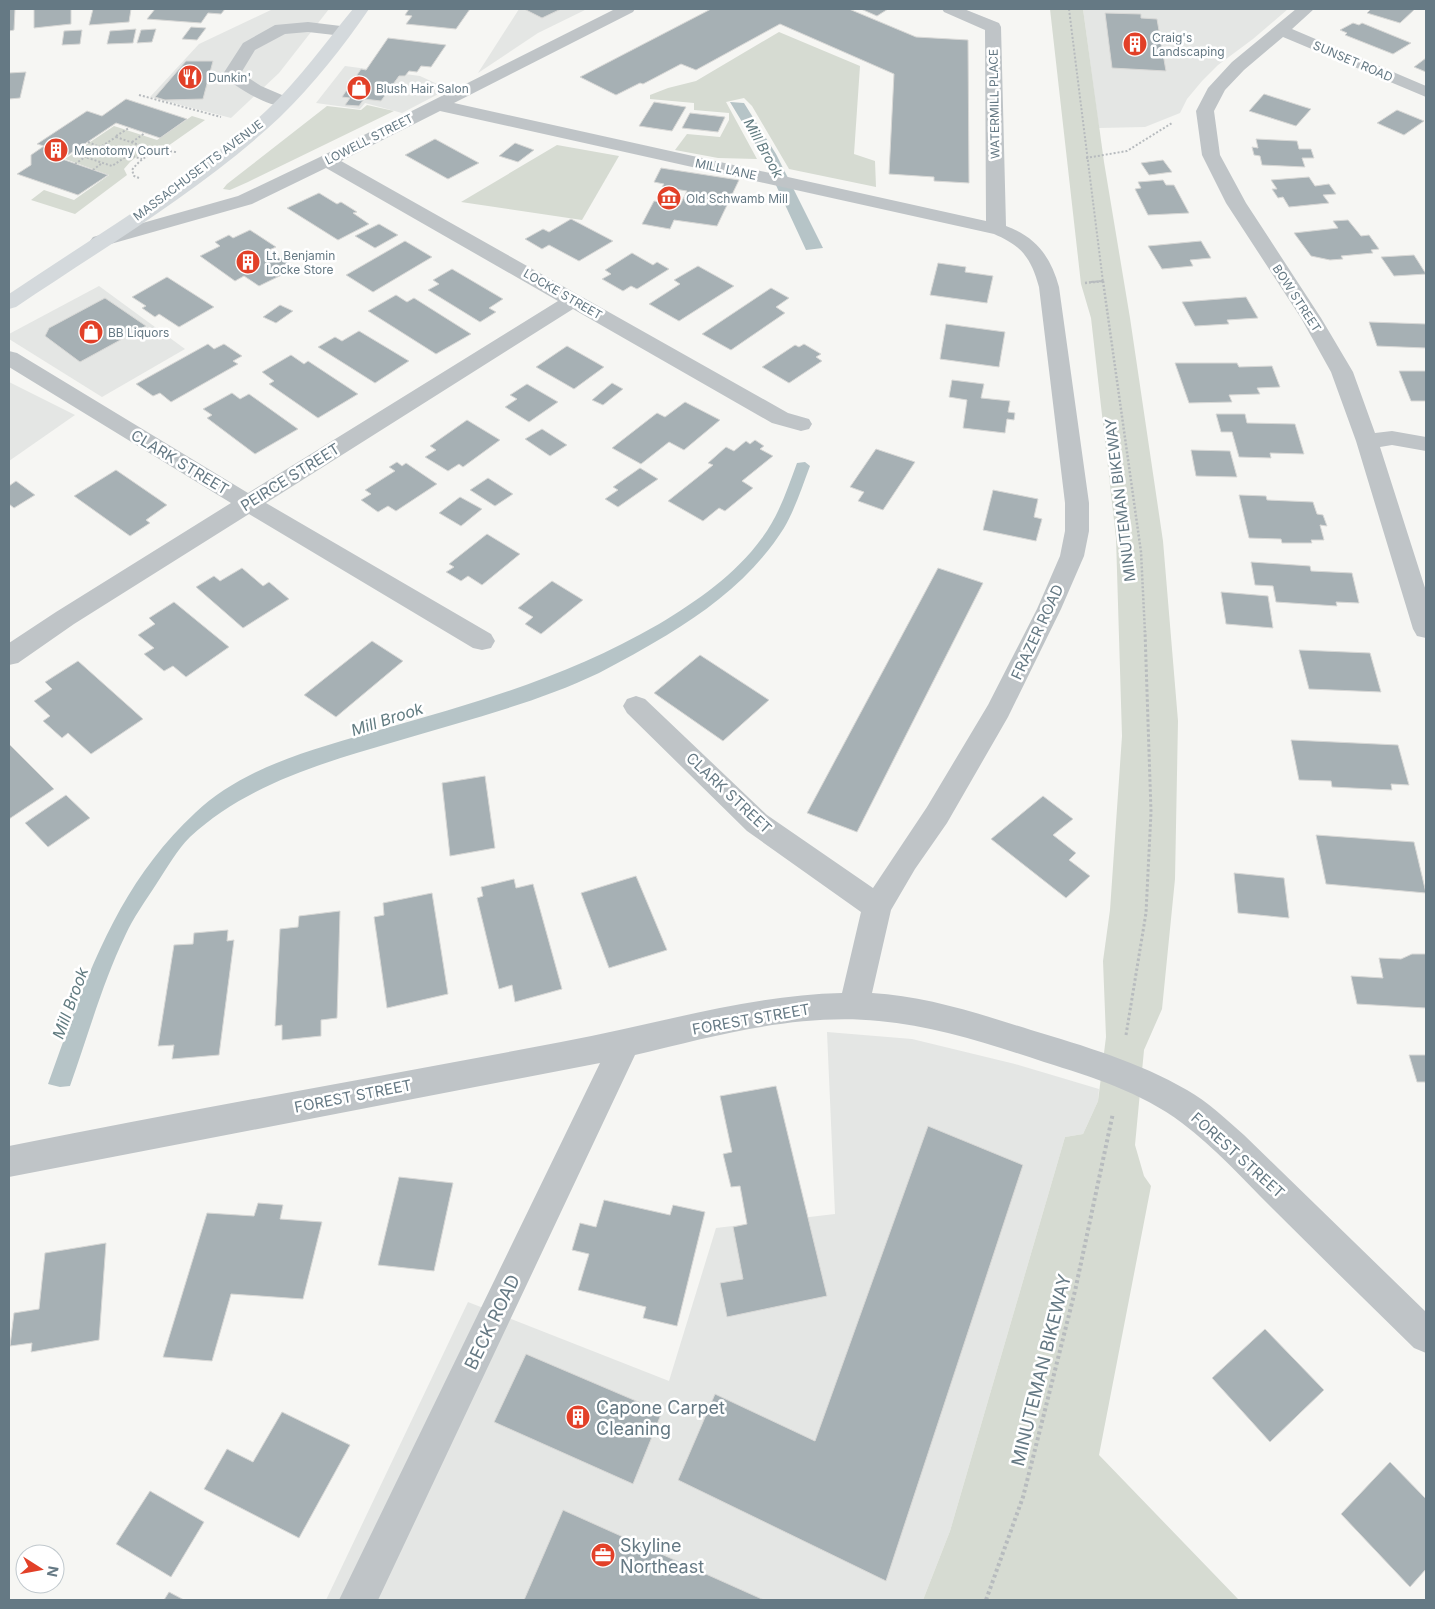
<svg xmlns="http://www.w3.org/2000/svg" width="1435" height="1609" viewBox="0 0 1435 1609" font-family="Inter,sans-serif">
<rect width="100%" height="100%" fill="#f6f6f3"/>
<g fill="#e4e6e4">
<path d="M273 9H329L279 73 231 118 150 97 199 44Z"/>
<path d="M519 9H587L538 33 478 73Z"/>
<path d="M1083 9H1288L1253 39 1218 65 1202 81 1187 99 1180 113 1145 127 1099 128Z"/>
<path d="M345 66 420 76 448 89 402 113 365 103 360 109 316 103Z"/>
<path d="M99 286 185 349 102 397 9 339V334Z"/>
<path d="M9 382 75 415 9 461Z"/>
<path d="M827 1032 912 1039 1015 1064 1099 1089 1098 1101 1083 1134 1065 1137 950 1531 923 1600H326L468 1302 669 1381 716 1228 835 1214Z"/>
</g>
<g fill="#d6dbd2">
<path d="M1050 9H1083L1104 162 1130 318 1163 541 1178 721 1175 879 1162 1009 1144 1050 1135 1145 1144 1176 1151 1186 1099 1455 1239 1600H923L950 1531 1065 1137 1083 1134 1098 1101 1106 1037 1103 961 1110 910 1122 736 1116 538 1091 318 1081 284Z"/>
<path d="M779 32 860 66 854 154 875 161 876 187 789 169 752 106 744 98 726 102 757 159 718 158 675 150 687 134 720 137 729 120V113L694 110V103L650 99V95L668 88 696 81Z"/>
<path d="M367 105 394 111 248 182 230 190 223 189 227 184 327 106 361 110Z"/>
<path d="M192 116 205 120 168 146 154 149 140 154 130 162 124 169 127 175 75 214 31 200 44 190 74 200 109 175 65 159 114 126 157 140Z"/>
<path d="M557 145 619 156 582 220 461 202Z"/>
</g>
<g fill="#b6c4c7">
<path d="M730 102 744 103 776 154 823 248 806 250 762 155Z"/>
<path d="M805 462 810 466C802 487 795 509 784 528 755 574 713 607 667 635 645 648 622 661 599 673 534 704 463 721 394 742 322 763 246 785 190 837 177 850 167 868 157 883 146 900 133 918 125 936 102 984 88 1036 70 1086L60 1087 48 1084C84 984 115 887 195 813 246 765 318 748 383 729 480 702 571 675 659 624 697 601 735 575 762 538 779 515 787 490 797 463Z"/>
</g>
<g fill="#a6b0b4" stroke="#d8d8d6">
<path d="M9 9H15L14 30 9 31Z"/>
<path d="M34 9H71V24L34 28Z"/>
<path d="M93 9H131L129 22 89 25Z"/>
<path d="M155 9H225L221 14 208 13 201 23 147 19Z"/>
<path d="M409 9H470L456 29 406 24 412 16 405 15Z"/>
<path d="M524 9H561L542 18Z"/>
<path d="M711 9H849L916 37 968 40 969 183 934 181V177L889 174 894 74 780 24 696 70 681 64 643 84 640 83 616 95 580 77Z"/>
<path d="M861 9H888L877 16Z"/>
<path d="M1371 9H1415L1400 23 1367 13Z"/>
<path d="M1105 13 1141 14V18L1157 19 1166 71 1112 68Z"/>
<path d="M1353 23 1359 25 1362 23 1411 43 1393 54 1345 35 1347 33 1340 30Z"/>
<path d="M191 27 206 28 197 40 182 39Z"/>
<path d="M136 29 133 43 107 44 110 31Z"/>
<path d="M156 29 152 42 137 43 141 30Z"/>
<path d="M82 30 80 44 62 45 64 31Z"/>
<path d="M388 38 446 45 431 67 421 66 417 72 409 71 405 76H399L381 101 364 99 359 106 345 105 350 98 342 97 361 69 366 70Z"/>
<path d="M1426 58V72L1414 67Z"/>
<path d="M186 61H213L203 99 165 100 155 97Z"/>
<path d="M26 72 20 98 9 99V73Z"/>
<path d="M1264 94 1311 109 1296 126 1249 111Z"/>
<path d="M126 99 187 119 160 138 116 123 62 159 108 175 78 195 17 174 31 165V155L44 146 37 144 87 111 102 116Z"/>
<path d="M654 102 686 107 672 131 639 126Z"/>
<path d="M1397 110 1424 121 1404 135 1377 123Z"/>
<path d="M690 113 725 117 718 132 682 128Z"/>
<path d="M435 139 479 163 448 179 405 155Z"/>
<path d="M1256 139 1297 141 1299 149H1311L1314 158H1302L1305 167 1262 165 1260 156 1254 155 1252 147 1258 148Z"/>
<path d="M515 143 534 150 518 162 499 156Z"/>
<path d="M1163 160 1172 172 1149 175 1141 163Z"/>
<path d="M661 168 739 180 717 226 674 220 670 229 642 224 654 201 680 205 687 191 662 187 664 184 654 182Z"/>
<path d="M1309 177 1315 186 1329 184 1336 194 1323 195 1329 203 1289 207 1283 197 1278 198 1272 189H1277L1271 180Z"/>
<path d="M1163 180 1166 185H1174L1189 213 1148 215 1135 189 1141 188 1138 182Z"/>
<path d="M319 193 337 204 341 202 357 212 353 213 369 224 338 240 287 208Z"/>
<path d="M571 219 613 241 579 261 549 245 542 249 525 239 543 229 549 232Z"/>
<path d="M1348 220 1361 236 1369 235 1379 249 1371 250 1373 253 1341 256 1343 259 1330 260 1311 256 1294 233 1338 228 1333 221Z"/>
<path d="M379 224 398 235 375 248 355 236Z"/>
<path d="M250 230 276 247 269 250 296 268 259 286 244 276 235 281 200 256 220 246 215 242 229 235 233 238Z"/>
<path d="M405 241 432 257 373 292 346 275Z"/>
<path d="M1201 241 1211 258 1190 260 1193 266 1162 269 1148 246Z"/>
<path d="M632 253 653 265 657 262 669 269 637 289 631 286 623 291 602 279 611 274 605 270Z"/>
<path d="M1414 255 1426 274 1394 276 1381 257Z"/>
<path d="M938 263 966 267 965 272 993 276 987 303 930 295Z"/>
<path d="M698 266 734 286 679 321 649 304 680 284 674 280Z"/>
<path d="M452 269 503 299 489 308 496 312 480 322 428 290 439 284 433 280Z"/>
<path d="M167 277 214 307 179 327 159 314 155 317 142 308 146 306 132 297Z"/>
<path d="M771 288 789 298 776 307 785 313 731 350 702 334Z"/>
<path d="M396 295 407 302 414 298 471 334 436 354 368 311Z"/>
<path d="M1246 297 1258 318 1227 320 1229 324 1195 326 1182 302Z"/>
<path d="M105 298 146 326 80 362 45 336 49 328Z"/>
<path d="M280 305 293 311 276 323 263 317Z"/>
<path d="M1369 322 1426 324V348L1377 346Z"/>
<path d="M946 324 1005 332 999 367 940 359Z"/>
<path d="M359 331 409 361 375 383 318 347 335 337 342 341Z"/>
<path d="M208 344 214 349 224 344 242 356 233 361 238 364 171 402 160 393 153 396 136 384Z"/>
<path d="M804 344 821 354 816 357 822 361 789 383 762 367 795 345 799 347Z"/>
<path d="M567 346 604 367 574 389 536 367Z"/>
<path d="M291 355 304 364 308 361 358 394 318 418 269 384 274 381 262 372Z"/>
<path d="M1175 363H1237L1239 367 1272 366 1280 387 1257 388 1260 394 1229 395 1232 402 1189 403Z"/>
<path d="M1399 371H1426V401H1411Z"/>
<path d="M952 380 984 384 981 398 1010 401 1008 412 1015 413 1014 420 1007 419 1005 433 963 428 967 400 949 397Z"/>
<path d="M612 383 623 389 603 405 592 400Z"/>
<path d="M527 384 558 402 529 422 505 407 517 399 510 395Z"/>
<path d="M232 393 240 399 249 394 298 429 255 454 207 418 212 415 203 409Z"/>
<path d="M685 402 720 420 684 450 669 442 641 464 612 448 657 413 665 417Z"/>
<path d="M1216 414H1245L1247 423 1295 424 1304 454 1270 453 1271 458 1239 457 1232 432H1221Z"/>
<path d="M467 420 500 440 463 467 459 464 448 471 425 457 436 450 430 446Z"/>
<path d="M542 429 567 445 550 456 525 439Z"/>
<path d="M755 440 764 446 760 449 773 456 742 481 753 488 725 511 719 508 703 521 668 501 713 465 708 463 726 447 734 451 746 441 750 444Z"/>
<path d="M876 449 915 462 883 510 858 501 864 492 850 487Z"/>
<path d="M1191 450 1230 451 1237 477 1196 476Z"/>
<path d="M397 462 402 466 406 463 437 484 396 511 388 506 378 512 361 500 371 494 365 490 395 471 389 467Z"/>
<path d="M640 468 658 479 618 507 605 499 618 490 613 487Z"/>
<path d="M116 470 167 505 146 520 150 523 130 536 74 496Z"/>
<path d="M488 478 513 494 495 506 470 490Z"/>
<path d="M16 481 35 495 14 508 9 504V486Z"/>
<path d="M993 490 1038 499 1034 517 1042 519 1036 541 983 530Z"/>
<path d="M1239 495 1266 496 1267 500 1313 502 1317 514 1323 515 1327 526 1320 525 1324 540H1311L1312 543H1282L1281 539 1249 538Z"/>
<path d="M460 497 482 509 461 526 439 513Z"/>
<path d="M487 534 520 554 482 585 468 576 461 581 446 572 454 567 449 564Z"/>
<path d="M1251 562 1310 566 1311 571 1352 573 1359 603 1336 602 1337 606 1276 602 1273 586 1255 585Z"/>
<path d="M242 568 263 586 269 582 289 599 243 628 196 587 214 576 220 581Z"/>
<path d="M938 568 983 583 857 832 807 813Z"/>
<path d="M552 581 583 600 541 634 525 624 533 617 518 608Z"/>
<path d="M1221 592 1268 596 1273 628 1226 624Z"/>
<path d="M174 602 229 647 186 677 173 666 164 671 144 654 154 648 138 635 155 624 149 618Z"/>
<path d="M372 641 403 661 336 717 304 695Z"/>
<path d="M1299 650 1370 653 1381 692 1309 689Z"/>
<path d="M700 655 769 700 723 741 654 693Z"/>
<path d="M78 661 143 719 91 754 68 733 62 738 43 721 50 716 34 701 52 689 45 682Z"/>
<path d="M1291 740 1398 745 1409 785 1391 784 1392 790 1332 787 1331 781 1299 780Z"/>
<path d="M9 744 54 789 9 819Z"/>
<path d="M485 776 495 848 450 856 442 783Z"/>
<path d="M66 795 90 818 48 847 25 823Z"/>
<path d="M1043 796 1073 819 1053 835 1076 853 1069 860 1090 876 1066 898 991 839Z"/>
<path d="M1316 835 1414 842 1426 893 1326 884Z"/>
<path d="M1234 873 1284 878 1289 918 1238 913Z"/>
<path d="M636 876 667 950 609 968 581 893Z"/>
<path d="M514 879 516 888 533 884 562 989 515 1002 512 985 499 989 477 898 483 896 481 887Z"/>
<path d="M432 893 448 994 387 1008 374 917 384 915 383 903Z"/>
<path d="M340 911 337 1018 321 1020V1036L282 1040V1025L275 1026 280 929 298 927 299 916Z"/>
<path d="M228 930 227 941 234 940 219 1055 172 1059 174 1045 158 1046 174 945 193 944 194 933Z"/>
<path d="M1412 954H1426V1008L1357 1004 1351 976 1383 978 1379 958 1401 959Z"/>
<path d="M1409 1055H1426V1085L1425 1082H1417Z"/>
<path d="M776 1086 827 1296 727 1317 720 1283 743 1279 733 1227 747 1224 740 1186 731 1187 723 1154 732 1152 720 1096Z"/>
<path d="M928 1126 1023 1165 886 1581 678 1480 715 1394 815 1441Z"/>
<path d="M399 1177 453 1183 434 1271 378 1265Z"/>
<path d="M604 1200 670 1215 673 1205 705 1212 677 1326 643 1318 646 1307 578 1290 589 1254 572 1250 580 1223 596 1227Z"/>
<path d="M258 1203 283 1205 280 1219 322 1222 303 1299 231 1294 212 1361 163 1357 207 1213 254 1216Z"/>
<path d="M106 1243 99 1340 31 1352 32 1343 10 1346 14 1313 39 1309 45 1253Z"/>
<path d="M1265 1329 1324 1390 1270 1442 1212 1378Z"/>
<path d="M526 1354 662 1412 633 1484 494 1422Z"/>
<path d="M282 1412 350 1445 299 1538 204 1489 227 1449 253 1462Z"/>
<path d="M1390 1462 1426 1499V1569L1410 1587 1341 1514Z"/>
<path d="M150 1491 204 1522 171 1577 116 1544Z"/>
<path d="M563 1510 764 1600H524Z"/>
<path d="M169 1592 184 1600H164Z"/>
</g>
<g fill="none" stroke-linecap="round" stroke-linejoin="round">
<g stroke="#b7bbbe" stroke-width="2" stroke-dasharray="2 2" stroke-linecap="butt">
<path d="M1069 9 1103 282"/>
<path d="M139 95 221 117"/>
<path d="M116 136 129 128"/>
<path d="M116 137 142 146 112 166 85 157Z"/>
<path d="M88 142 100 147"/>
<path d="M132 142 145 133"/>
<path d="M129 155 142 159"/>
<path d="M1086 158 1127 151 1172 123"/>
<path d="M75 164 85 157"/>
<path d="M93 170 102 163"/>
<path d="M139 178 134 176 132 170C143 155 158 149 176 152"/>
<path d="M1091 282 1103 281"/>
</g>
<g stroke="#b7bbbe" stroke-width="2.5" stroke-dasharray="2 2" stroke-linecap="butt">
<path d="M1103 281 1141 552 1145 633"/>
<path d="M1085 283 1103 281"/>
</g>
<path stroke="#b7bbbe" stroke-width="3" stroke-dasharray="2.5 2.5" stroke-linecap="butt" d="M1126 1035 1146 913 1151 812 1145 631"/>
<path stroke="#b7bbbe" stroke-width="4" stroke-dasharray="3 3" stroke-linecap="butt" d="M986 1600 1023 1497 1075 1291 1113 1113"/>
<g fill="#bfc4c7" fill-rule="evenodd">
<path d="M615 9H635L633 12 454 103 986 221 985 30 944 12 942 9H964L999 23 1001 27 1006 226C1036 237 1051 257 1059 287L1089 503V531L1084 556 1061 609 1008 717 947 823 915 869 891 910 872 993C926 996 980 1014 1031 1030 1084 1046 1139 1062 1187 1090 1208 1102 1226 1119 1244 1135L1426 1312V1353L1414 1348C1367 1302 1320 1256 1273 1209 1244 1180 1216 1149 1182 1123 1141 1092 1092 1077 1044 1062 990 1044 935 1026 879 1021 796 1013 715 1036 635 1055L378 1600H339L600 1063 9 1177V1146C193 1109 377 1077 561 1042 655 1025 747 995 842 993L861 912 747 831 627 713 623 706 627 699 636 696 645 699 767 815 873 888 927 807 988 705 1037 609 1060 556 1065 531V503L1039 287C1031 258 1022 246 994 234L440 111 341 161 788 413 809 419 812 424 809 429 801 431 772 423 573 309 266 503 491 634 495 641 491 648 482 650 473 648 249 514 74 624 18 663 9 665V643L56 612 231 503 9 367V351L17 353 248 493 558 301 326 168 252 204 100 247 93 245 90 241 93 237 238 196 320 157Z"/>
<path d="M1296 9H1314L1292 29 1426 86V97L1283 37 1244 70 1225 90 1214 111 1220 155 1246 203 1321 318 1353 372 1375 433 1392 431 1426 437V451L1392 445 1380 447 1426 591V638L1417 636 1413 629 1356 441 1331 372 1301 318 1226 203 1202 155 1196 111 1208 88 1232 62Z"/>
<path d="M308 22 349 27 351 31 349 35 343 36 308 32 285 34 255 50 241 73 261 86 289 98 292 102 289 106C273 110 233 87 223 74L243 43 275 25Z"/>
</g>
<path fill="#d4d9dc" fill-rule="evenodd" d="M353 9H369C343 47 313 85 280 117 204 189 103 248 16 307L9 309V294C96 235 190 181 267 110 299 80 325 43 353 9Z"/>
</g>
<defs>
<symbol id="building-disc" viewBox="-11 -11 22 22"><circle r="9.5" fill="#e24028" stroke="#fff"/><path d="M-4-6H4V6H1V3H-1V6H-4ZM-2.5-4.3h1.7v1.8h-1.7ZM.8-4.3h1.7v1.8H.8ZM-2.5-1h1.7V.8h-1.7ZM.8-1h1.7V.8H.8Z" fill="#fff"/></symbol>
<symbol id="restaurant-disc" viewBox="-11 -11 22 22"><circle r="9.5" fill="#e24028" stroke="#fff"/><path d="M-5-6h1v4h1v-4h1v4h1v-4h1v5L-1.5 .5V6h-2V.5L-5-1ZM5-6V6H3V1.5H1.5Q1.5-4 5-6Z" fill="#fff"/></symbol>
<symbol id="shop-disc" viewBox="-11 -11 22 22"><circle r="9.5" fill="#e24028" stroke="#fff"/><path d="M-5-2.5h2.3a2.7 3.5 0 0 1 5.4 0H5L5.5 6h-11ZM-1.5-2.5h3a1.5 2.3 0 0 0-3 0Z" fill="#fff"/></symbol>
<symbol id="museum-disc" viewBox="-11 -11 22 22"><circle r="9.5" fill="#e24028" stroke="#fff"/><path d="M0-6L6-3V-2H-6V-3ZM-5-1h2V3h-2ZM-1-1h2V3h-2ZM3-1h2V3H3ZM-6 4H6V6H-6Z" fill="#fff"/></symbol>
<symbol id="office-disc" viewBox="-11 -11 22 22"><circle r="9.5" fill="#e24028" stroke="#fff"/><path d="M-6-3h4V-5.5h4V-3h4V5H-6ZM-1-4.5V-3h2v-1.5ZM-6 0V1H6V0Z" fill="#fff"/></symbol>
</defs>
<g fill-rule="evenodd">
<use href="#building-disc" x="1121" y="30" width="28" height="28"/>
<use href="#restaurant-disc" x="176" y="63" width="28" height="28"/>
<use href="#shop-disc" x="345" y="74" width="28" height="28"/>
<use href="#building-disc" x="42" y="136" width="28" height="28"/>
<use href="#museum-disc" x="655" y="184" width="28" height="28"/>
<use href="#building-disc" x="234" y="248" width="28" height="28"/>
<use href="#shop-disc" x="77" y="318" width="28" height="28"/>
<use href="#building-disc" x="564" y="1403" width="28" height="28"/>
<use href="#office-disc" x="589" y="1541" width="28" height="28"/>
</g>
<g text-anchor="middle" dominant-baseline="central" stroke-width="5" stroke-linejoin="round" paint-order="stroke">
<g font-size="12" fill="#657984" stroke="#fff" text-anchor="start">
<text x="1152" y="37">Craig's<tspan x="1152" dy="14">Landscaping</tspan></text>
<text x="208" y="77">Dunkin'</text>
<text x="376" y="88">Blush Hair Salon</text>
<text x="74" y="150">Menotomy Court</text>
<text x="686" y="198">Old Schwamb Mill</text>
<text x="266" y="255">Lt. Benjamin<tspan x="266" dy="14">Locke Store</tspan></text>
<text x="108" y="332">BB Liquors</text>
</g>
<g font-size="12" fill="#657984" stroke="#fff">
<text transform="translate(1353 61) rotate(23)">SUNSET ROAD</text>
<text transform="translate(994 104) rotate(-91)">WATERMILL PLACE</text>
<text transform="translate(369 139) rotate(-27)">LOWELL STREET</text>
<text transform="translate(726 169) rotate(12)">MILL LANE</text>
<text transform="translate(198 170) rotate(-37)">MASSACHUSETTS AVENUE</text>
<text transform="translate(563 294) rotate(30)">LOCKE STREET</text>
<text transform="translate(1297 298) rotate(57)">BOW STREET</text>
</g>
<g font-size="14" font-style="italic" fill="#617b80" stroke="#fff">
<text transform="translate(764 148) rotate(61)">Mill Brook</text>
</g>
<g font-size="15" fill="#657984" stroke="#fff">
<text transform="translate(180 462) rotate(31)">CLARK STREET</text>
<text transform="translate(290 477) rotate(-32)">PEIRCE STREET</text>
<text transform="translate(1120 500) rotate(-97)">MINUTEMAN BIKEWAY</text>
<text transform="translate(1037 632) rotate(-65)">FRAZER ROAD</text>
<text transform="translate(729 793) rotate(43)">CLARK STREET</text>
<text transform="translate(751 1019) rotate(-10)">FOREST STREET</text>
<text transform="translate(353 1096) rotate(-11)">FOREST STREET</text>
<text transform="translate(1238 1155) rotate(42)">FOREST STREET</text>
</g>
<g font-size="16" font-style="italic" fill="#617b80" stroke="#fff">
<text transform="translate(387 719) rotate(-18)">Mill Brook</text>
<text transform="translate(70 1003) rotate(-70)">Mill Brook</text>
</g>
<g font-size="18" fill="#657984" stroke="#fff">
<text transform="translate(492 1322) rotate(-64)">BECK ROAD</text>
<text transform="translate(1041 1370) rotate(-76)">MINUTEMAN BIKEWAY</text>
</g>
<g font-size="18" fill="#657984" stroke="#fff" text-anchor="start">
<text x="596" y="1407">Capone Carpet<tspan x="596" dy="21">Cleaning</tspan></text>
<text x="620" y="1545">Skyline<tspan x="620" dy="21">Northeast</tspan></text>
</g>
</g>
<rect width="1435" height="1609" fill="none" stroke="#657984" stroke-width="20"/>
<g transform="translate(40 1569) rotate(101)"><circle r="24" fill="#ffffff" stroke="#c1c9ce"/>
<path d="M0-4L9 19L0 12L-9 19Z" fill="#e24028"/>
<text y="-8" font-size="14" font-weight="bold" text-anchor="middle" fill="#657984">N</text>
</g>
</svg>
